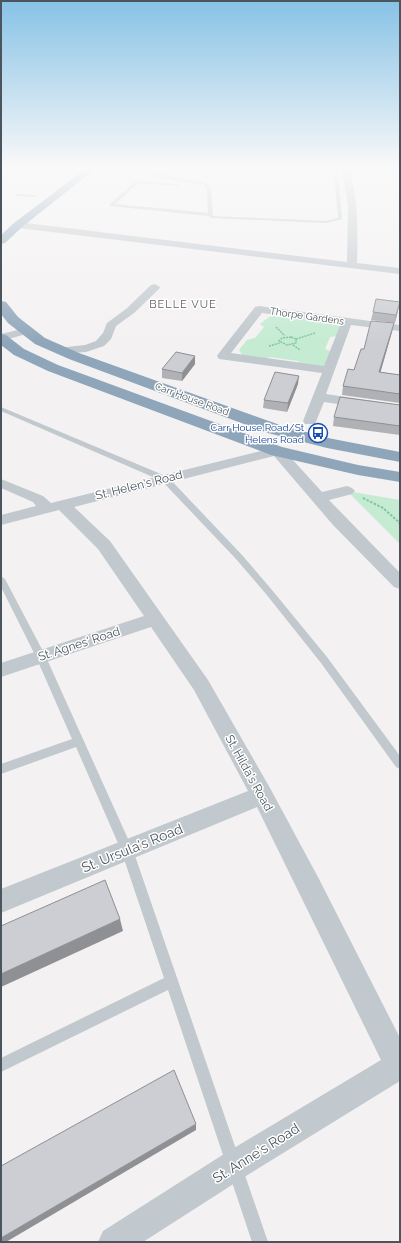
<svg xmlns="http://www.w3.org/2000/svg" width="401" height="1243" viewBox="0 0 401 1243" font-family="Raleway,sans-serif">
<rect width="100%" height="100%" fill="#f3f1f1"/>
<g fill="#c5ebd2">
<path d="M285 314 287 316 315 321C323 318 333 322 340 326L337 336 330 337 325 349 332 352 327 365 322 367 301 365 298 361 270 357 264 359 243 356 239 350 247 340 255 338 264 327 260 324 269 317Z"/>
<path d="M347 491 400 500V544Z"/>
</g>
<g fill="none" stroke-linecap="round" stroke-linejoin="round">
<g stroke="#81c6a0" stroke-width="1.5" stroke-dasharray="2 1" stroke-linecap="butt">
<path d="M276 327 285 336"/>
<path d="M291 337 296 339V343L287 345 279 341 282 338Z"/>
<path d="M296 339 315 333"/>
<path d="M293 345 300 350"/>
<path d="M269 346 280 343"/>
</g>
<path stroke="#81c6a0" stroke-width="2" stroke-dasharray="2.5 1.5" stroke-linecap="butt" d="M363 498 383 508 400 523"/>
<path stroke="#81c6a0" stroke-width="2.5" stroke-dasharray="3 2" stroke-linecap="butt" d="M399 522 400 523"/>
<g fill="#c1c9ce" fill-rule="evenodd">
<path d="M146 170H150L148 172 206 183 211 189 213 216 326 221 338 218 334 172 331 170H336L338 172 342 219 326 223 211 218 209 216 110 206V204L136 181 178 184 179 186 138 183 115 204 208 213 207 189 204 185 161 178 145 174Z"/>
<path d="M16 194 35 195 37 196 35 197 15 196Z"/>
<path d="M1 407 168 477 242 555 272 590 327 657 400 756V769L396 767 321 663 266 594 236 559 162 481 1 411Z"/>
<path d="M1 576 5 579 46 657 133 850 268 1242H252L168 990 1 1072V1058L164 978 121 850 76 747 1 774V764L72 739 36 657 1 587Z"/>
</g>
<g fill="#c1c9ce" fill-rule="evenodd">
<path d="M342 170H350C358 201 358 231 357 263L400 268V274L18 228 14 225 18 222 347 262 348 206Z"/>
<path d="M155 284 160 287 159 289 134 313 116 326 111 339 104 346 86 352 58 354 56 351 58 348 85 345 96 341 103 333 107 323 126 309 151 285Z"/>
<path d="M259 306 400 325V331L351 325 326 394 400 405V413L324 402 315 424H305L303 421 322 373 219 359 217 356 219 353 255 307ZM262 313 341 323 324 366 231 353Z"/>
<path d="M26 328 30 329 32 331 30 333 1 341V334Z"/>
<path d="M277 447 282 448 322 492 347 486 352 488 355 491 352 494 329 500 400 573V589L394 587 333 525 274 456 74 507 110 541 208 680 270 788 319 879 400 1038V1081L246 1176 143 1242H98L103 1231 224 1154 381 1060 257 807 1 913V889L248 791 194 690 151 627 1 677V663L144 616 98 549 59 510 1 525V515L36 506 33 502 1 488V479L43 496 51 503Z"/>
</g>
<g fill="#8fa6ba" fill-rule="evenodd">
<path d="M84 170H94L22 227 5 243 1 244V235L14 223Z"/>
<path d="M1 301 6 302 18 317 45 338 79 353 280 425 328 438 400 452V462L327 448 268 433 69 359 35 344 8 323 1 314Z"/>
<path d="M1 334 6 335 24 349 58 365 282 447 358 465 400 472V482L358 475 271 455 48 371 14 355 1 345Z"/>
</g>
</g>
<g fill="#afb1b5">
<path d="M400 302 395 323 371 320 373 312Z"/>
<path d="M394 323 392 332 380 372 400 375V403L342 395 343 386 354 370 364 349Z"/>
<path d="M195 356V364L182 381 162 378V369Z"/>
<path d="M298 384 287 412 263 408 264 400Z"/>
<path d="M400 405V435L333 426 334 417Z"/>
</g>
<g fill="#8f9094">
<path d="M400 302 398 310 395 323 396 315Z"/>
<path d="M394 323 392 332 378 381 379 372Z"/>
<path d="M195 356V364L182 381V373Z"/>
<path d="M299 376 298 384 287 412 288 403Z"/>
<path d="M120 919 123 931 1 987V974Z"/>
<path d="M196 1124V1130L6 1242H1V1238Z"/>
</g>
<g fill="#ccced3" stroke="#8f9094">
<path d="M376 299 400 302 396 315 373 312Z"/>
<path d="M371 321 394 323 379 372 400 375V394L343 386 348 369 354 370 361 349H364Z"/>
<path d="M176 352 195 356 182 373 162 369Z"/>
<path d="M275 372 299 376 288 403 264 400Z"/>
<path d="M340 397 400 405V426L334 417Z"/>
<path d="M105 880 120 919 1 974V926Z"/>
<path d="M174 1070 196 1124 1 1238V1166Z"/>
</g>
<linearGradient id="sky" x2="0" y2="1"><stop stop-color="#87c2e6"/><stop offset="0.49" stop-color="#faf9f9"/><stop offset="1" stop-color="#faf9f9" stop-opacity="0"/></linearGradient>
<rect width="401" height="344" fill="url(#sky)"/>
<defs>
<symbol id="bus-ring" viewBox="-11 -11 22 22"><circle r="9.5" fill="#fff" stroke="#1a4fb4" stroke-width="1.5"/><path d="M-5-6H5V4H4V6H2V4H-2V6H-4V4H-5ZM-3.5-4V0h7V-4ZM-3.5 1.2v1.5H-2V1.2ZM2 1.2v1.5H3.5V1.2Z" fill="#1a4fb4"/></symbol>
</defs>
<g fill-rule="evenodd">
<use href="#bus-ring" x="307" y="422" width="22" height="22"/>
</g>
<g text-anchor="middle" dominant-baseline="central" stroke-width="3" stroke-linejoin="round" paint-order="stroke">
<g font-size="10" fill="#4b555d" stroke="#fff">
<text transform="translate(307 316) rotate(8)">Thorpe Gardens</text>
<text transform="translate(192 399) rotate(20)">Carr House Road</text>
</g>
<g font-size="10" fill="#164399" stroke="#fff" text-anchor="end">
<text x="304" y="427">Carr House Road/St<tspan x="304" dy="12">Helens Road</tspan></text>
</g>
<g font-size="11" letter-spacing="1" fill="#5e6265" stroke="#fff">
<text x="183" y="304">BELLE VUE</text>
</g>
<g font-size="12" fill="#4b555d" stroke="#fff">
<text transform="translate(139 485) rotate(-14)">St. Helen's Road</text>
<text transform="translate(79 644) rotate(-18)">St. Agnes' Road</text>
<text transform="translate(249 773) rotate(61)">St. Hilda's Road</text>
</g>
<g font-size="14" fill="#4b555d" stroke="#fff">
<text transform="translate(132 848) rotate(-22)">St. Ursula's Road</text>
<text transform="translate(256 1153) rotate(-32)">St. Anne's Road</text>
</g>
</g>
<rect width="401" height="1243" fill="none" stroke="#4b555d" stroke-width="4"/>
</svg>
